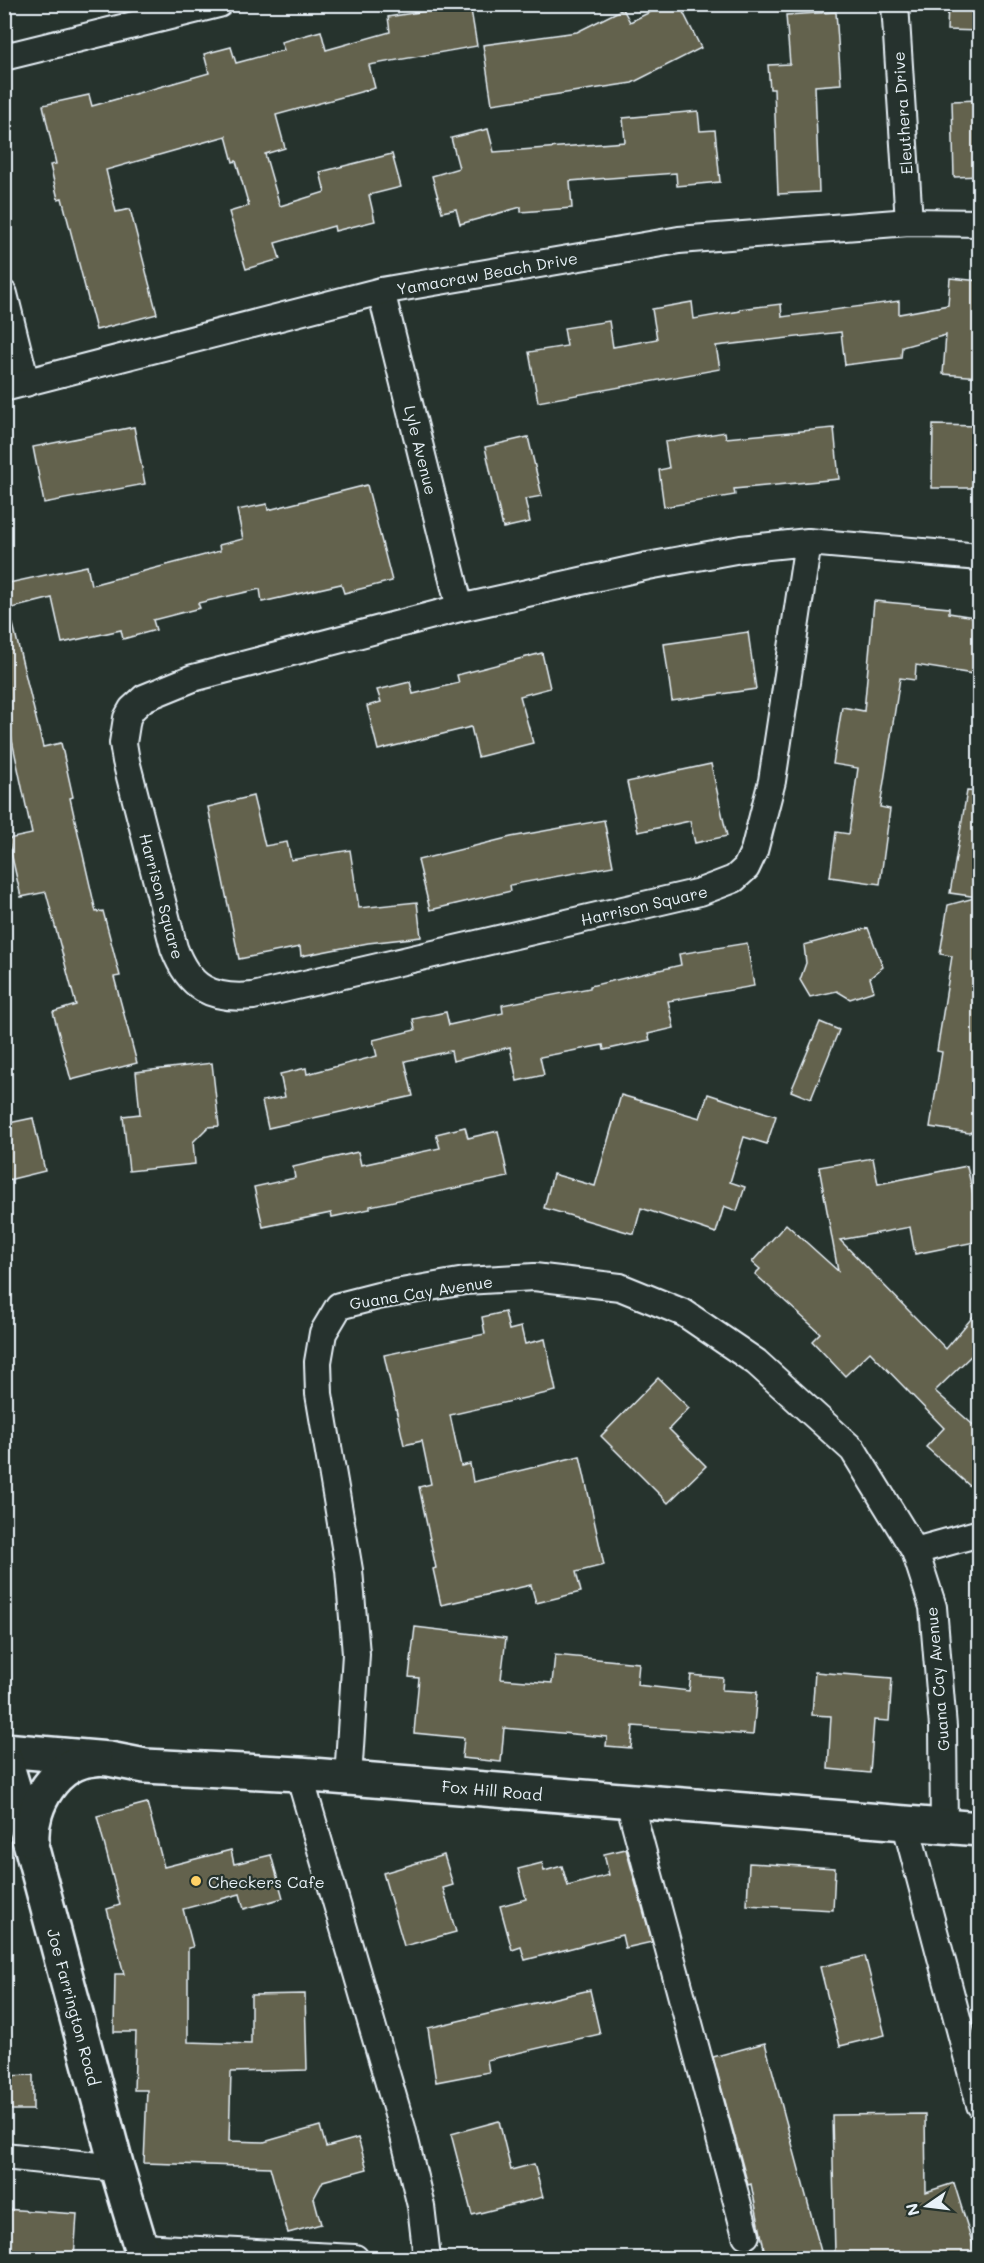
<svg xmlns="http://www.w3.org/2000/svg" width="984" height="2263" viewBox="0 0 984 2263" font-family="Mali,sans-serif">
<rect width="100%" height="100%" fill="#26332d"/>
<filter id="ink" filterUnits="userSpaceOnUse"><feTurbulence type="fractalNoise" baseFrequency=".0167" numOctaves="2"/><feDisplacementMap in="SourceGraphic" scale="12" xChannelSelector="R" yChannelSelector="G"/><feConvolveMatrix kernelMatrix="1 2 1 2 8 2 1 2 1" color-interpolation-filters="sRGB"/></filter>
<g filter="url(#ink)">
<g fill="#63624d" stroke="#e8f1f8" stroke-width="1.5">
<path d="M431 4H470L477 46 369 65 375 88 276 115 285 148 265 154 280 206 325 192 320 172 392 154 401 187 369 195 375 221 335 231 334 226 275 243 280 259 246 269 229 212 249 206 236 161 233 162 226 136 106 170 116 212 130 209 157 314 96 330 62 198 58 199 50 165 56 164 43 105 89 95 92 106 209 73 204 54 231 47 236 63 284 50 281 42 321 31 326 50 390 32 388 17 432 10Z"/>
<path d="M666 4H679L701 48 632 83 492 104 483 45 577 32 623 9 630 22Z"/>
<path d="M948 4H980V31L947 30Z"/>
<path d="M836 12 841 84 815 86 819 192 778 194 774 89H770L768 65 790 64 786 15Z"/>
<path d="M980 100V176L954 177 952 101Z"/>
<path d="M698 111 700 131 715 130 720 182 677 186 676 173 570 181 572 208 521 212V207L460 224 456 209 442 212 432 176 459 168 451 138 488 129 494 152 625 142 623 118Z"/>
<path d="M950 278 980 281V377L943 374 946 335 902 347 901 358 845 365 841 332 716 346 720 369 538 402 529 352 567 346 564 328 609 321 613 347 657 339 652 309 692 302 694 319 740 311V309L781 304 782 317 899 301V314L948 305Z"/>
<path d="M933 425 980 426V488H932Z"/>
<path d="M134 427 145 484 44 503 33 447Z"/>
<path d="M834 428 839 479 734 489 735 495 664 507 659 470 669 468 665 442 725 432 726 438Z"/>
<path d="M528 437 542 496 525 499 530 522 503 528 485 447Z"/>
<path d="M367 485 392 581 344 593 341 584 262 602 260 589 198 603 200 608 153 620 156 630 123 639 121 630 62 643 52 598 4 610V584L87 566 91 585 220 551 219 545 243 539 237 510 267 504 268 510Z"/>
<path d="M874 601 949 608V613L980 618V675L916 665 915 680 900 678 880 807 890 809 880 884 830 877 836 832 849 834 858 768 833 764 842 707 864 711Z"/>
<path d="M13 624 43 747 61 743 73 797 70 798 96 912 103 911 120 976 114 977 137 1063 71 1080 53 1012 76 1005 46 892 21 897 8 839 32 834 10 731 4 732V625Z"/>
<path d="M748 632 756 689 672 701 664 644Z"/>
<path d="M542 653 550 688 520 696 533 743 478 757 471 727 378 750 367 706 381 702 377 690 410 682 413 694 459 683 457 675Z"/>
<path d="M711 764 727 836 695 843 690 821 638 832 627 782Z"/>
<path d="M967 791 980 792V1128L969 1133 930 1127 942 1052 937 1051 952 956 940 954 948 905 978 897 950 893Z"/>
<path d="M253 796 265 846 287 842 291 860 350 850 359 908 417 902 421 937 368 943 301 956 300 947 239 959 208 807Z"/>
<path d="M604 820 613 866 510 885 511 891 430 910 418 860 511 837Z"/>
<path d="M868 928 883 967 870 978 874 991 850 999 837 991 810 997 800 980 806 963 804 945Z"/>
<path d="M747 943 754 986 668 1001 674 1028 648 1034 650 1040 604 1050 603 1045 540 1057 544 1075 517 1081 510 1047 453 1061 451 1051 405 1061 413 1096 268 1128 262 1101 285 1097 280 1074 306 1068 307 1074 377 1056 373 1040 415 1030 413 1019 446 1012 449 1025 503 1013 502 1005 590 988V986L681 965 679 954Z"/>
<path d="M820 1022 839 1030 811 1099 791 1091Z"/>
<path d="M212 1063 219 1126 208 1127 193 1142 195 1164 129 1171 123 1116 140 1114 136 1072Z"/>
<path d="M708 1094 776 1116 767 1144 744 1137 730 1182 745 1187 737 1211 724 1206 716 1233 641 1208 634 1234 544 1208 553 1174 595 1186 621 1095 700 1118Z"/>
<path d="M33 1118 45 1171 4 1181V1124Z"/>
<path d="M465 1127 468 1138 498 1131 508 1177 370 1206V1209L332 1217 331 1213 263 1227 254 1187 295 1178 293 1167 358 1152 361 1165 440 1148 436 1134Z"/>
<path d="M873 1158 878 1184 967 1166 980 1227V1241L915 1254 910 1227 840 1240 946 1349 980 1308V1347L935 1391 980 1431V1495L926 1447 944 1428 870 1352 845 1376 812 1341 820 1333 755 1274 760 1269 752 1262 786 1224 838 1271 819 1167Z"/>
<path d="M505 1312 509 1330 521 1327 525 1344 545 1339 556 1391 450 1415 461 1466 470 1464 473 1482 580 1456 604 1565 576 1572 581 1592 536 1603 531 1585 441 1605 433 1569 436 1568 419 1487 431 1484 422 1441 404 1445 384 1355 485 1334 482 1317Z"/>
<path d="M658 1378 689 1408 669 1429 706 1466 668 1503 601 1436Z"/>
<path d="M415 1627 506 1638 501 1679 552 1683 555 1655 639 1663 637 1685 689 1691 691 1675 723 1678 722 1690 757 1692 753 1735 633 1726 631 1748 606 1746 607 1737 504 1728 501 1762 462 1758 464 1738 414 1733 419 1678 409 1677Z"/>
<path d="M815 1672 892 1678 889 1721 874 1720 870 1773 828 1769 831 1716 812 1715Z"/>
<path d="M147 1803 164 1867 231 1850 234 1864 271 1855 283 1898 244 1909 240 1894 183 1909 193 1947 188 1948V2042L251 2044V1995L305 1994 307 2070 231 2072 229 2141 264 2142 320 2126 326 2147 358 2138 367 2169 323 2181 314 2198 321 2224 288 2233 270 2167 144 2163 147 2090H134L136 2032H114L115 1974H124L107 1909 120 1905 97 1816Z"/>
<path d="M626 1849 652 1942 625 1948 622 1935 525 1960 521 1947 512 1950 500 1906 526 1899 518 1869 542 1863 544 1871 562 1866 568 1886 609 1875 604 1854Z"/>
<path d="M444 1855 453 1885 443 1888 456 1932 404 1946 383 1873Z"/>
<path d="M749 1863 835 1868 833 1910 747 1905Z"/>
<path d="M865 1956 885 2035 840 2046 820 1967Z"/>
<path d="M590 1990 600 2034 487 2060 489 2072 436 2082 428 2028Z"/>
<path d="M765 2043 823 2259H766L751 2184 748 2185 713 2057Z"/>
<path d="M33 2075V2110H4V2076Z"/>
<path d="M925 2114 926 2192 954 2183 975 2251 952 2259H851L849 2252 835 2255 832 2115Z"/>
<path d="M499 2121 511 2170 534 2164 543 2197 472 2215 451 2134Z"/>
<path d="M4 2209 77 2214 74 2259H4Z"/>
</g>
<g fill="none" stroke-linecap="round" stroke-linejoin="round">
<defs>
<g id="minor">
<path d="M895 4 909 222"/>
<path d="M4 57 219 4"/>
<path d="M381 291 460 608"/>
<path d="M4 294 26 383"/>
<path d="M4 388 381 291 679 240 909 222 980 223"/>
<path d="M808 542 772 781 754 851 746 868 734 879 700 892 253 996C211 1000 189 988 174 948L126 761 123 743 127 718 132 709 144 698 193 678 460 608 648 566 741 549 808 542 980 557"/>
<path d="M915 1551 980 1533"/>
<path d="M299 1774 402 2128 421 2206 427 2258"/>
<path d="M348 1778 356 1654 349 1570 319 1394 318 1362 323 1333 339 1306 378 1296 465 1281 534 1277 620 1287 684 1313 756 1362 853 1450 915 1551 933 1607 943 1727 944 1828"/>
<path d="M629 1801 746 2235"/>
<path d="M906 1825 980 2105"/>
<path d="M4 2156 117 2168"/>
<path d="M141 2247 355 2258"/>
</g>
<g id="secondary">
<path d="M4 1750 109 1759 145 1766 299 1774 980 1829"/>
<path d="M4 1756 32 1849 117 2168 144 2258"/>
<path d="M32 1840C30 1805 56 1761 95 1759"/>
</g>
</defs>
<use href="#minor" stroke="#e8f1f8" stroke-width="30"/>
<use href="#secondary" stroke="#e8f1f8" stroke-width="38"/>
<use href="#minor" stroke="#26332d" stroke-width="26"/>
<use href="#secondary" stroke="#26332d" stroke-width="33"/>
</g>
</g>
<circle fill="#ffd166" stroke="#26332d" stroke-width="2" cx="196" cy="1881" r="6"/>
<g text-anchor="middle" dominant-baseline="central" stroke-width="4.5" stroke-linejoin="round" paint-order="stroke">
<g font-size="16" fill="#e8f1f8" stroke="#26332d">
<text transform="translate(902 113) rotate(-94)">Eleuthera Drive</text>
<text transform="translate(487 273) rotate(-10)">Yamacraw Beach Drive</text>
<text transform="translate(421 450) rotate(76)">Lyle Avenue</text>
<text transform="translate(162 896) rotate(75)">Harrison Square</text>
<text transform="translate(644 905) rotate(-13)">Harrison Square</text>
<text transform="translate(421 1292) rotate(-9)">Guana Cay Avenue</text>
<text transform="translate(937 1679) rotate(-95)">Guana Cay Avenue</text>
<text transform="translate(492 1790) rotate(5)">Fox Hill Road</text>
<text transform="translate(74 2007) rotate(75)">Joe Farrington Road</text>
</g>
<g font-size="16" fill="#e8f1f8" stroke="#26332d" text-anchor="start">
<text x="208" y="1881">Checkers Cafe</text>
</g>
</g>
<rect width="984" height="2263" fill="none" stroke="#26332d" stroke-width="24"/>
<rect x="12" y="12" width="960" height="2239" fill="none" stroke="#e8f1f8" stroke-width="2" filter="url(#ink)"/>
<g transform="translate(927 2206) rotate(256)" stroke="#26332d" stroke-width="4.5" paint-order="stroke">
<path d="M0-4.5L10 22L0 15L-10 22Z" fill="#e8f1f8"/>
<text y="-9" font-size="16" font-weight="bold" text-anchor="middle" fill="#e8f1f8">N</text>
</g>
</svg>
